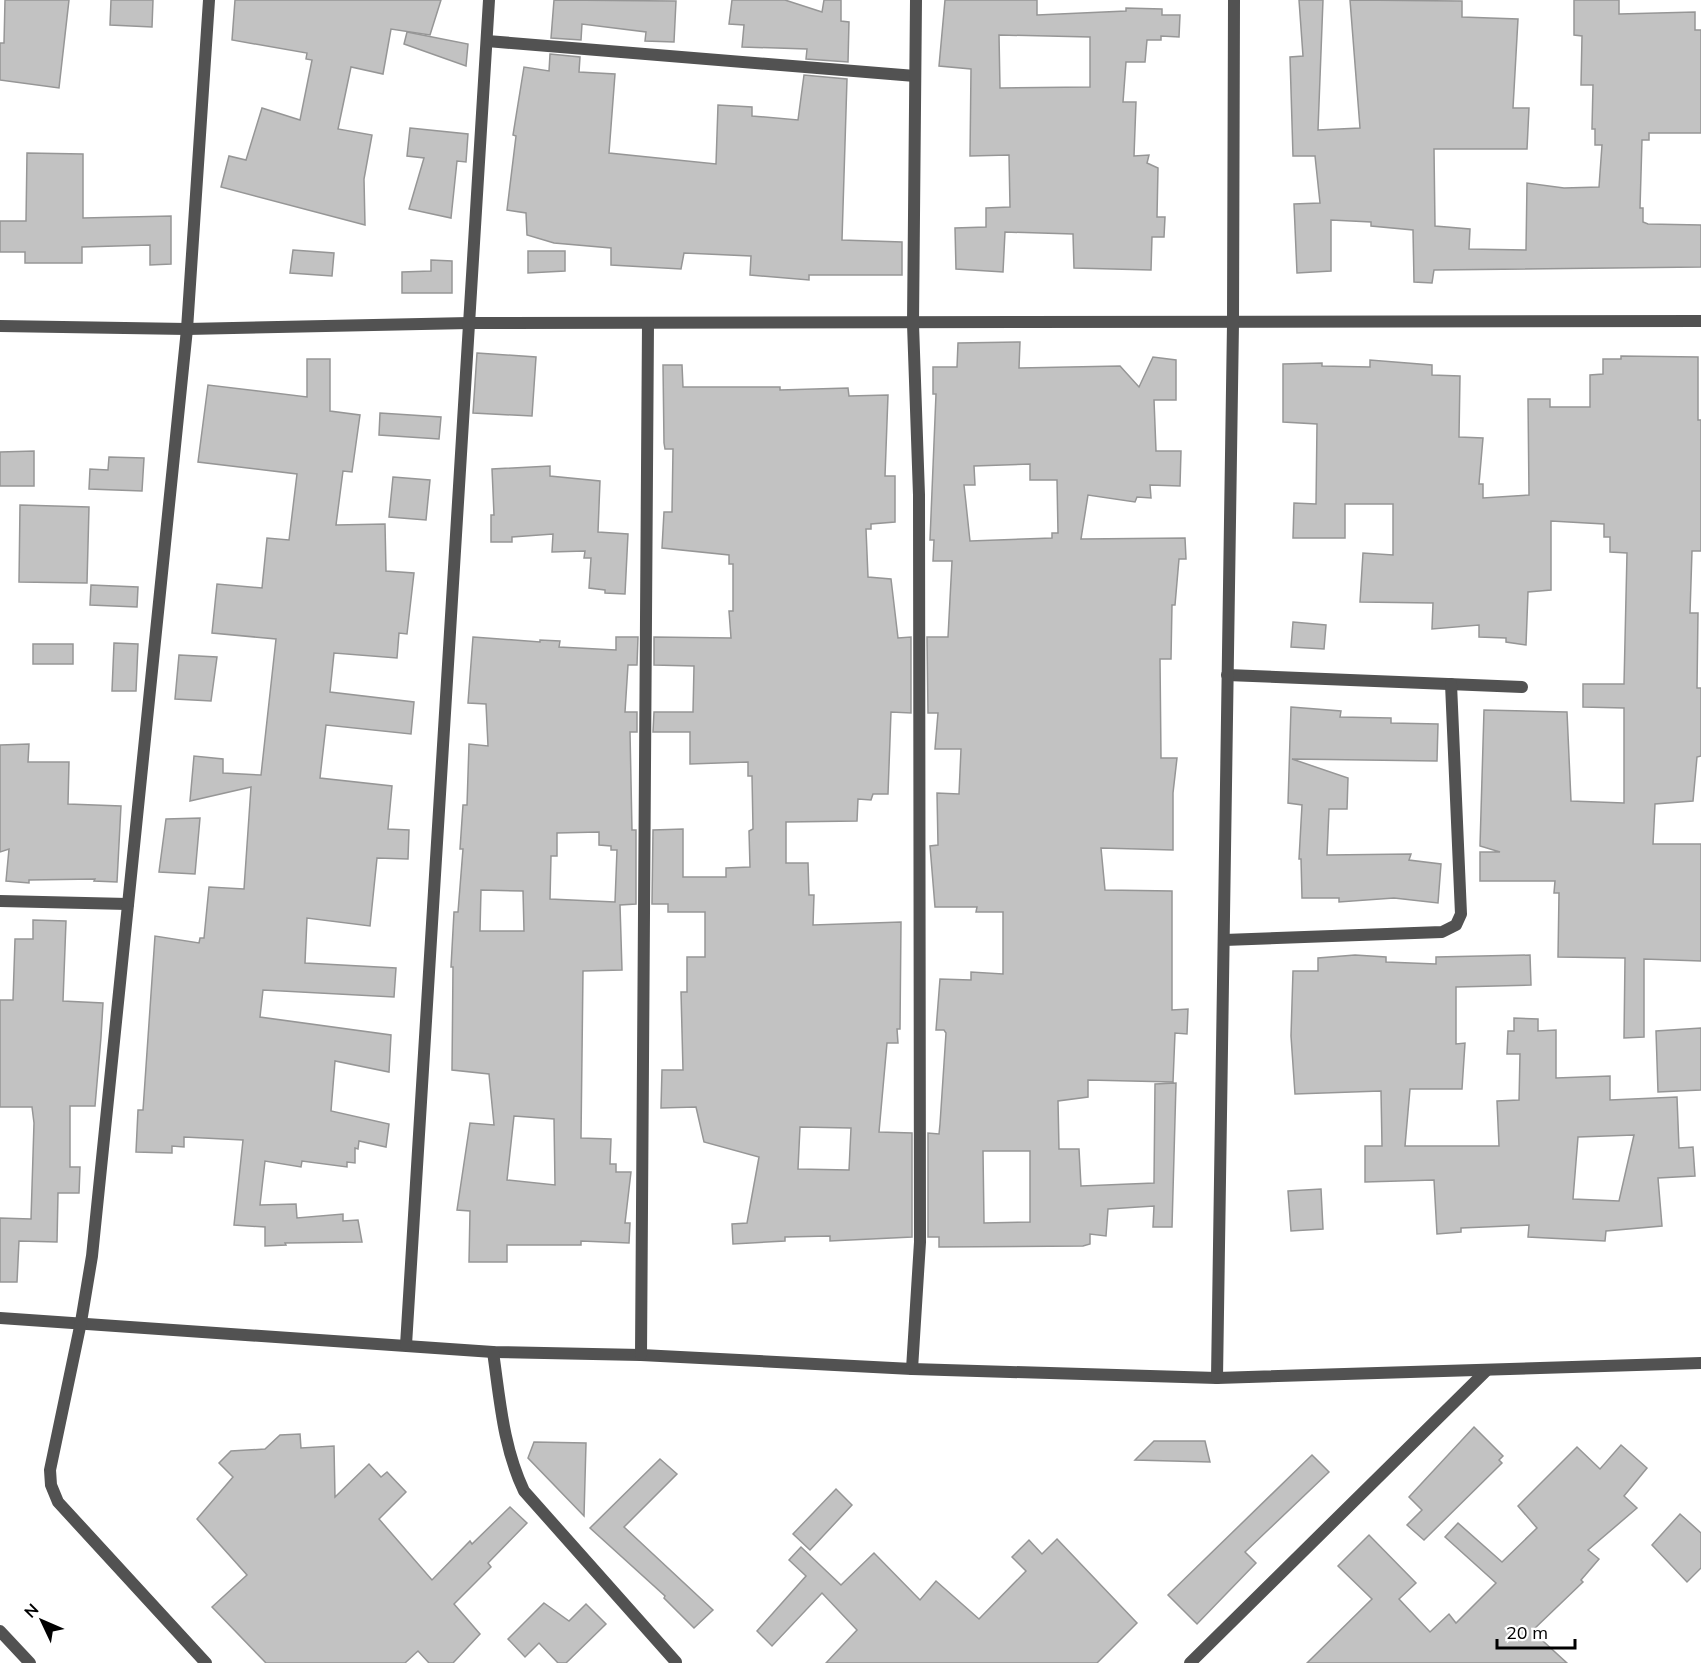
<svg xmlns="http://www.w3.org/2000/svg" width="1701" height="1663" viewBox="0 0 1701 1663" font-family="Mulish,sans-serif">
<rect width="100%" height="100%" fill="#fff"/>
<g fill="#c2c2c2" stroke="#969696" stroke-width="1.5" fill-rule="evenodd">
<path d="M5 0H69L59 88 0 80V43H4Z"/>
<path d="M111 0H153L152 27 110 25Z"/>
<path d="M235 0H441L430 35 391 29 383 74 351 67 338 129 372 135 364 179 365 225 221 187 229 156 246 160 262 108 300 120 312 60 306 59 307 53 232 40Z"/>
<path d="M554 0 676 1 674 42 645 41 646 32 582 24 581 40 551 38Z"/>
<path d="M732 0H785L822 12 824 0H841V21L849 22 848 62 806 59 807 49 742 47 744 25 729 24Z"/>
<path d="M945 0H1037V15L1126 11V8L1162 9V15H1180L1179 37 1161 36V40H1147L1145 62H1126L1123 102H1136L1134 156 1149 155 1147 163 1158 168 1157 217H1165L1164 237H1152L1151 270 1074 268 1073 234 1005 232 1003 272 956 269 955 228 986 227V208L1010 207 1009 155 970 156 971 69 939 66ZM999 35 1090 37V87L1000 88Z"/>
<path d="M1299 0H1323L1318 130 1360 128 1350 0 1462 1V17L1518 19 1513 108H1529L1527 149H1434L1435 226 1470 229 1469 249 1526 250 1527 183 1564 188 1599 187 1602 145H1595V129H1592L1593 85H1581L1582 36 1574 35V0H1619V14L1695 12V30H1701V133H1649V140H1642L1640 208H1643V222L1648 224 1701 225V267L1434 270 1432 283 1414 282 1413 230 1371 226V222L1331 220V271L1297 273 1294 204 1320 203 1315 156H1293L1290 57 1303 56Z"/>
<path d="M407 32 468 44 466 66 404 44Z"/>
<path d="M550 54 580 57 579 72 615 74 609 153 716 164 718 105 752 107V116L798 120 804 75 847 79 842 240 902 242V275H809V280L750 275 751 256 684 253 681 269 611 265V248L554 243 527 235 526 213 507 210 516 136 513 135 524 67 549 71Z"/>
<path d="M410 128 468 134 466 162 457 161 451 218 409 209 424 158 407 156Z"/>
<path d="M27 153 83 154V218L171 216V264L150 265V245L82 247V263H25V252H0V221H26Z"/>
<path d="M293 250 334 253 332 276 290 273Z"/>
<path d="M528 251H565V271L528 273Z"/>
<path d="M431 260 452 261V293H402V272L431 271Z"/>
<path d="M1020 342 1019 368 1120 366 1139 387 1153 357 1176 360V400H1154L1156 451H1181L1180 486 1150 485 1151 498 1137 497 1135 502 1088 495 1081 539 1185 538 1186 559H1179L1175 605H1172L1171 659H1160L1161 758H1177L1173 793V850L1101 848 1105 890 1172 891V1010L1188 1009 1187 1034 1175 1033 1173 1082 1088 1080V1097L1058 1101 1059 1149H1079L1081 1186 1154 1183 1155 1084 1176 1083 1172 1227H1153L1154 1206 1108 1209 1106 1236 1090 1234V1244L1083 1246 939 1247V1237H928V1133L939 1134 940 1124 946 1033 944 1030H936L940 979 971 980V972L1003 974V912H976L977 907H935L930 846 938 845 937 793 959 794 961 749H935L938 713H928L927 637H948L952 561H933L934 540H930L936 394H933V367H957L958 343ZM1030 464V480H1057L1058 533H1052V538L970 541 964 485H975L974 466ZM983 1151H1030V1222L984 1223Z"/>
<path d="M477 353 536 357 532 416 473 413Z"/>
<path d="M1621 356 1698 357V420H1701V551H1692L1690 613H1698L1697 688H1701V756L1697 757 1693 801 1655 804 1653 844H1701V961L1644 959V1037L1624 1038 1625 958 1558 957 1559 893H1554L1555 881H1480V852H1500L1480 846 1484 710 1567 712 1571 801 1624 803V708L1583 707V684H1624L1627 553 1610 552V537H1604V524L1551 521V590L1528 592 1526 645 1506 642V638L1479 637V625L1432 629 1433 603 1360 602 1363 553 1393 555V504H1345V538H1293L1294 503 1316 504 1317 424 1283 422V364L1322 363V366L1370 367V360L1432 365V375L1460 376 1459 437 1483 438 1479 484H1483V498L1529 495 1528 399H1550V407H1590V375L1603 374V359H1621Z"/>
<path d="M307 359H330V411L360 415 352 472 343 471 336 525 385 524 386 571 414 573 407 634 399 633 397 658 334 653 330 692 414 702 411 734 326 725 320 778 392 786 388 829 409 830 408 859 377 858 370 926 307 918 305 963 396 968 394 997 263 990 260 1017 391 1035 389 1072 335 1061 331 1111 389 1124 386 1147 359 1141 358 1149 355 1148V1163L347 1162V1167L302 1161 301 1167 265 1161 260 1205 296 1204 297 1218 343 1214V1221L358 1220 362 1242 285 1243 286 1245 265 1246V1227L234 1225 243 1140 184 1137V1147L172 1146V1153L136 1152 138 1110H143L155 936 199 943 200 938H204L209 887 244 889 251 787 190 801 194 756 223 759V773L261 775 276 639 212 633 217 584 262 588 267 538 289 540 297 474 198 462 208 385 307 397Z"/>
<path d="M663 365H682L683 387H780V390L848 388 849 396 888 395 885 476H895V522L871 524V529H866L868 577 891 579 898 638 911 637V713L891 712 888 794H873L871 800 858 799 857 821 786 822V863H808L809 895H814L813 925 901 922 900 1029H897L898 1043H887L879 1132 912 1133V1237L830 1241V1236L785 1237V1241L733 1244 732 1224 747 1223 759 1157 704 1142 696 1107 661 1108 662 1070H683L681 992H687V957H705V912H668V904H652L653 830 683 829V877H726V868L750 867 749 831 753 829 752 776H748V762L690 764V732H653L654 712H693L694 666 654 665V637L731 638 729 611H733V564H729V555L662 548 664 512H672L673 449H665L664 443ZM800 1127 851 1128 849 1170 798 1169Z"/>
<path d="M380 413 441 417 439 439 379 435Z"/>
<path d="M34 451V486H0V452Z"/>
<path d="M109 457 144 458 142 491 89 489 90 469 108 470Z"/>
<path d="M550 466V476L600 481 598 532 628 534 625 594 605 593V590L589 588 591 558H584L585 551 552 552 553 534 512 537V542H491V515H494L492 469Z"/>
<path d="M393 477 430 480 426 520 389 517Z"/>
<path d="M20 505 89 507 87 583 19 582Z"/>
<path d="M91 585 138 587 137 607 90 605Z"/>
<path d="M1293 622 1326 625 1324 649 1291 647Z"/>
<path d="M473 637 540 642V640L560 641 559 647 616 650V637H638L637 665H628L625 712H637V732H630L632 830H636V904L620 905 622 970 583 971 581 1138 611 1139 610 1164H616V1172H631L625 1223H630L629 1243 581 1241V1245H507V1262H469L470 1211 457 1210 470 1123 494 1125 489 1074 452 1070 453 967H451L454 912H458L463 849H460L463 805H467L469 744 488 746 486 704 468 703ZM599 832V845L611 846V850H617L615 902 550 899 551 856H557V833ZM481 890 523 891 524 931H480ZM514 1116 554 1119 555 1185 507 1180Z"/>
<path d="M114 643 138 644 136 691H112Z"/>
<rect x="33" y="644" width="40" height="20"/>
<path d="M179 655 217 657 211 701 175 699Z"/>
<path d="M1291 707 1341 711 1340 717 1391 718V723L1438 724 1437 761 1292 759 1348 778 1347 809H1329L1327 855 1411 854 1409 860 1441 864 1438 903 1394 898 1339 902V898H1302L1301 859H1299L1302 805 1288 803Z"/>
<path d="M29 744 28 762H69L68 804 121 806 117 882 94 881 95 879 29 880V883L6 881 9 849 0 852V745Z"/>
<path d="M200 818 195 874 159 872 166 819Z"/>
<path d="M33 920 66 921 63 1001 103 1003 101 1037 95 1106H70V1167H80L79 1193H58L57 1242 19 1241 17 1282H0V1218L31 1219 34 1123 32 1107H0V1000H13L15 939H33Z"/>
<path d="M1355 955 1386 957V962L1436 964V957L1530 955 1531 985 1456 987V1044L1465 1043 1462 1089H1410L1405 1146H1499L1497 1101 1519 1100 1520 1054H1507L1508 1031H1514V1018L1538 1019V1031L1556 1030V1078L1610 1076V1100L1677 1097 1679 1148 1693 1147 1695 1176 1658 1178 1662 1226 1606 1231 1605 1241 1528 1237 1529 1225 1461 1228V1232L1437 1234 1434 1180 1365 1182V1146H1382L1381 1091 1295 1094 1291 1036 1293 971H1318V958ZM1634 1135 1619 1201 1573 1199 1578 1137Z"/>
<path d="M1701 1028V1090L1658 1092 1656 1031Z"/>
<path d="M1321 1189 1323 1229 1291 1231 1288 1191Z"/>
<path d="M1474 1427 1503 1456 1499 1460 1502 1463 1424 1540 1407 1525 1422 1510 1409 1497Z"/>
<path d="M300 1434 301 1448 334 1446 335 1497 369 1464 381 1477 387 1472 406 1492 379 1519 432 1580 470 1541 472 1544 510 1507 527 1523 488 1563 491 1567 454 1604 480 1634 453 1663H429L418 1651 405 1663H266L212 1607 247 1575 197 1519 233 1477 219 1463 231 1451 265 1449 280 1435Z"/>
<path d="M1154 1441H1205L1210 1462 1135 1460Z"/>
<path d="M534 1442 586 1443 584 1516 528 1458Z"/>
<path d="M1621 1445 1647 1468 1624 1496 1637 1508 1588 1550 1599 1559 1581 1580 1583 1582 1532 1631 1567 1663H1307L1372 1599 1338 1566 1369 1535 1416 1583 1399 1599 1430 1632 1449 1614 1456 1623 1496 1583 1445 1537 1458 1523 1502 1562 1537 1528 1518 1506 1577 1447 1600 1469Z"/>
<path d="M1312 1455 1329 1472 1245 1552 1256 1563 1197 1624 1168 1595Z"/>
<path d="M660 1459 677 1474 624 1527 713 1610 694 1628 664 1598 665 1596 590 1528Z"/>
<path d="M836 1489 852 1505 810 1550 793 1534Z"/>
<path d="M1680 1514 1701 1533V1568L1687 1582 1652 1545Z"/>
<path d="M1057 1539 1137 1623 1097 1663H826L857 1630 822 1593 772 1646 757 1631 806 1576 789 1560 801 1547 841 1585 874 1553 920 1600 936 1581 979 1619 1026 1571 1012 1557 1029 1540 1042 1554Z"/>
<path d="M544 1603 569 1621 586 1604 606 1624 566 1663H558L539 1643 525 1657 508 1639Z"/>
</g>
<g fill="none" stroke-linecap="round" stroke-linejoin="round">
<path stroke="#525252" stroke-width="12" d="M0 1631 30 1663"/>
<g stroke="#525252" stroke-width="12">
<path d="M487 41 915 76"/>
<path d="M0 326 187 329 469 323 1701 321"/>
<path d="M1227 675 1522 687"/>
<path d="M0 901 128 904"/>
<path d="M1224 940 1442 932 1456 925 1461 914 1451 684"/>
<path d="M0 1318 493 1352 641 1355 912 1369 1217 1378 1701 1363"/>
<path d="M406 1345 489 0"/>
<path d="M493 1352C500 1400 503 1447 524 1491L676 1662"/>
<path d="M641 1355 648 323"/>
<path d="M912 1369 920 1242 919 495 913 324 916 0"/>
<path d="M1217 1378 1233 323 1234 0"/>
<path d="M206 1663 58 1502 51 1485 50 1470 81 1322 92 1256 187 329 209 0"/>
<path d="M1190 1663 1487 1370"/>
</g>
</g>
<g transform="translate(42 1621) rotate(314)" stroke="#ffffff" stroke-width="4.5" paint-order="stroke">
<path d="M0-4.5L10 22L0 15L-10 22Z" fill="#000000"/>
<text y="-9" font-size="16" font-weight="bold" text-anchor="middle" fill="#000000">N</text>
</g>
<path d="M1497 1639v9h78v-9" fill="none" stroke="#000000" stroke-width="3"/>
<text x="1506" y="1639" font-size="18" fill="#000000" stroke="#ffffff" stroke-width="4.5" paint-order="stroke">20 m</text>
</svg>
